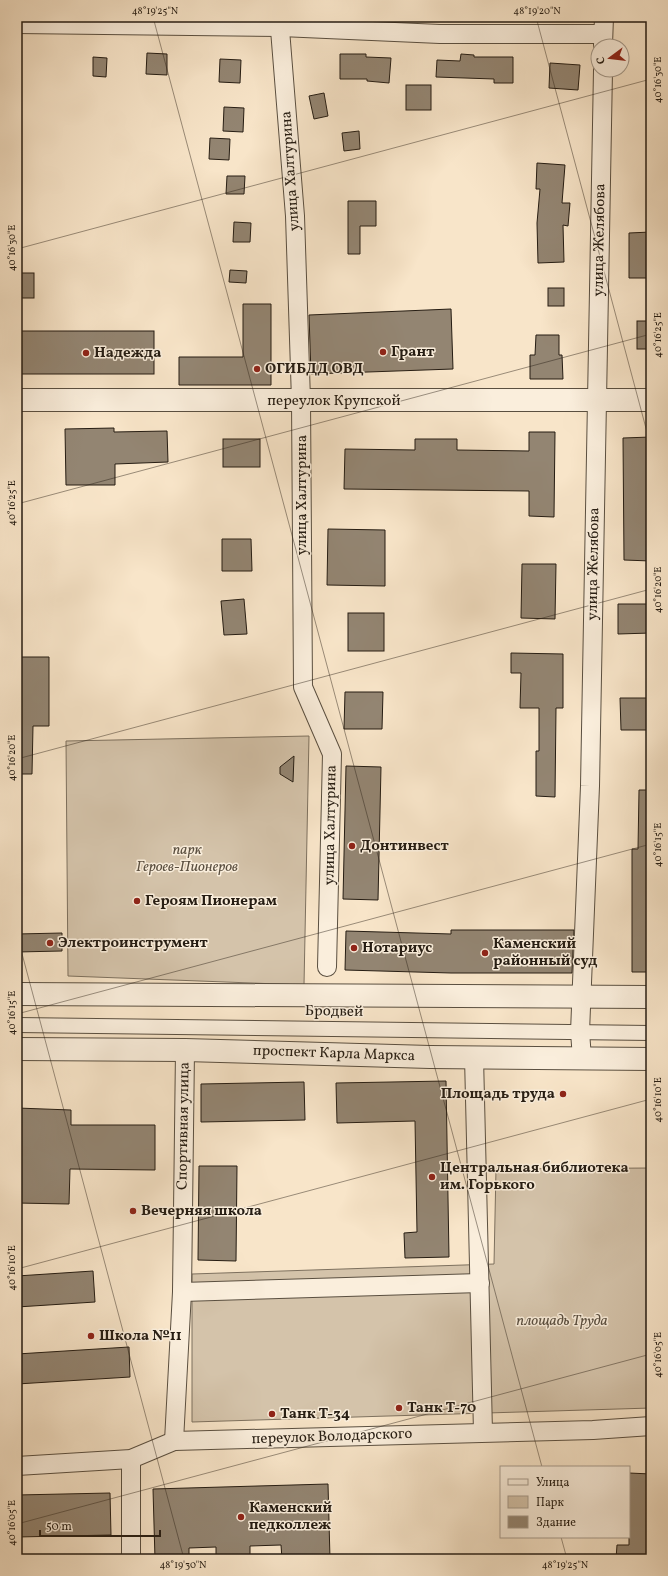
<svg xmlns="http://www.w3.org/2000/svg" width="668" height="1576" viewBox="0 0 668 1576" font-family="Vollkorn,serif">
<rect width="100%" height="100%" fill="#f8e5c9"/>
<filter id="stains"><feTurbulence type="fractalNoise" baseFrequency=".005" numOctaves="4"/><feColorMatrix values="0 0 0 0 .2 0 0 0 0 .09 0 0 0 0 .02 0 0 0 .5 -.17"/></filter>
<radialGradient id="worn" r=".72"><stop offset=".6" stop-color="#630" stop-opacity="0"/><stop offset="1" stop-color="#630" stop-opacity=".3"/></radialGradient>
<g fill="#d4c3aa" stroke="#7d705e">
<path d="M309 736 304 985 68 976 66 741Z"/>
<path d="M651 1168V1408L192 1422V1274L494 1264 496 1169Z"/>
</g>
<g fill="#938572" stroke="#261d13">
<path d="M147 53 167 54V75L146 74Z"/>
<path d="M340 54H366V57L391 58 389 83 367 81V79H340Z"/>
<path d="M461 54 474 55V57H513V83H494V79L436 77 437 60 460 61Z"/>
<path d="M93 57 107 58 106 77 93 76Z"/>
<path d="M220 59 241 60 240 83 219 82Z"/>
<path d="M550 63 580 65 578 90 549 88Z"/>
<rect x="406" y="85" width="25" height="25"/>
<path d="M324 93 328 116 314 119 309 96Z"/>
<path d="M224 107 244 108 243 132 223 131Z"/>
<path d="M359 131 360 149 344 151 342 133Z"/>
<path d="M210 138 230 139 229 160 209 159Z"/>
<path d="M537 163 565 165 562 203H570L568 226 563 225 564 262 538 263 537 223 540 189H536Z"/>
<path d="M227 176H245L244 194H226Z"/>
<path d="M348 201H376V226H360V254H348Z"/>
<path d="M234 222 251 223 250 242H233Z"/>
<path d="M651 232V278H629V233Z"/>
<path d="M230 270 247 271 246 283 229 282Z"/>
<rect x="17" y="273" width="17" height="25"/>
<rect x="548" y="288" width="16" height="18"/>
<path d="M243 304H271V385H179V357H243Z"/>
<path d="M451 309 453 369 311 374 309 315Z"/>
<rect x="637" y="321" width="14" height="28"/>
<rect x="17" y="331" width="137" height="43"/>
<path d="M536 335H559V355H562L563 379H530V355H535Z"/>
<path d="M114 428V432L167 431 168 462 115 464V485H66L65 429Z"/>
<path d="M529 432H555L554 517 529 516V491L344 489 345 449 415 450V439H457V450L529 451Z"/>
<path d="M651 437V561L624 560 623 438Z"/>
<rect x="223" y="439" width="37" height="28"/>
<path d="M328 529 385 530V586L327 585Z"/>
<path d="M222 539H251L252 571H222Z"/>
<path d="M522 564H556L555 619 521 618Z"/>
<path d="M244 599 247 634 224 635 221 601Z"/>
<path d="M618 604H648V615H651V633L618 634Z"/>
<rect x="348" y="613" width="36" height="38"/>
<path d="M511 653 563 654V708H556L555 797 536 796V751H539V708H520L521 673H511Z"/>
<path d="M17 657H49V726H33L32 774H17Z"/>
<path d="M345 692H383L382 729H344Z"/>
<path d="M620 698H651L649 730H621Z"/>
<path d="M294 756 293 782 280 774V767Z"/>
<path d="M346 766 381 767 378 900 343 899Z"/>
<path d="M639 790H651V972H632V849H638Z"/>
<path d="M451 930H574L572 973H451L345 970 346 931 451 934Z"/>
<path d="M62 933V951L17 952V934Z"/>
<path d="M446 1081 449 1257 405 1258 404 1233 417 1232 415 1121 337 1123 336 1083Z"/>
<path d="M304 1082 305 1120 201 1122V1084Z"/>
<path d="M17 1108 71 1110V1125H155V1170L70 1169 69 1204 17 1203Z"/>
<path d="M199 1166H237L236 1261 198 1260Z"/>
<path d="M93 1271 95 1302 17 1307V1276Z"/>
<path d="M129 1347 130 1377 17 1384V1354Z"/>
<path d="M629 1473 651 1474V1559H616L617 1545H629Z"/>
<path d="M328 1484 330 1559H282L281 1545 250 1546V1557L216 1558V1547L189 1548V1559H155L153 1489Z"/>
<path d="M110 1493 111 1535 17 1537V1495Z"/>
</g>
<g fill="none" stroke-linecap="round" stroke-linejoin="round">
<defs>
<path id="pedestrian" d="M17 1025 651 1033"/>
<g id="minor">
<path d="M279 17 295 216 301 400 303 687 332 754 327 967"/>
<path d="M17 24 281 27 440 34H603"/>
<path d="M603 45 604 17"/>
<path d="M474 1057 483 1432"/>
<path d="M582 1058 580 1032 590 786 603 70"/>
<path d="M182 1292 480 1283"/>
<path d="M174 1441 182 1292 185 1050"/>
<path d="M131 1459V1559"/>
<path d="M17 1466 131 1459 174 1441 593 1430 651 1426"/>
</g>
<g id="tertiary">
<path d="M17 400H651"/>
<path d="M17 994 651 997"/>
<path d="M17 1049 185 1050 430 1057 651 1059"/>
</g>
</defs>
<use href="#pedestrian" stroke="#5a4f40" stroke-width="16"/>
<use href="#minor" stroke="#5a4f40" stroke-width="20"/>
<use href="#tertiary" stroke="#5a4f40" stroke-width="24"/>
<use href="#pedestrian" stroke="#faeedc" stroke-width="14"/>
<use href="#minor" stroke="#faeedc" stroke-width="18"/>
<use href="#tertiary" stroke="#faeedc" stroke-width="22"/>
</g>
<path fill="none" stroke="#261d13" stroke-width="1" stroke-opacity="0.45" d="M153 17 542 1467M536 17 651 447M17 249 651 79M17 504 651 334M17 759 651 589M17 935 184 1559M17 1014 651 844M17 1269 651 1099M17 1524 651 1354M561 1537 567 1559"/>
<g fill="#8f2418" stroke="#faeedc" stroke-width="1.5">
<circle cx="383" cy="352" r="4"/>
<circle cx="86" cy="353" r="4"/>
<circle cx="257" cy="369" r="4"/>
<circle cx="352" cy="846" r="4"/>
<circle cx="137" cy="901" r="4"/>
<circle cx="50" cy="943" r="4"/>
<circle cx="354" cy="948" r="4"/>
<circle cx="485" cy="953" r="4"/>
<circle cx="563" cy="1094" r="4"/>
<circle cx="432" cy="1177" r="4"/>
<circle cx="133" cy="1211" r="4"/>
<circle cx="91" cy="1336" r="4"/>
<circle cx="399" cy="1408" r="4"/>
<circle cx="272" cy="1414" r="4"/>
<circle cx="241" cy="1517" r="4"/>
</g>
<g text-anchor="middle" dominant-baseline="central" stroke-width="3" stroke-linejoin="round" paint-order="stroke">
<g font-size="15" fill="#261d13" stroke="#faeedc">
<text transform="translate(291 171) rotate(-94)">улица Халтурина</text>
<text transform="translate(600 240) rotate(-89)">улица Желябова</text>
<text x="334" y="401">переулок Крупской</text>
<text transform="translate(302 495) rotate(-90)">улица Халтурина</text>
<text transform="translate(594 564) rotate(-89)">улица Желябова</text>
<text transform="translate(331 825) rotate(-89)">улица Халтурина</text>
<text transform="translate(334 1012) rotate(1)">Бродвей</text>
<text transform="translate(334 1054) rotate(2)">проспект Карла Маркса</text>
<text transform="translate(184 1126) rotate(-89)">Спортивная улица</text>
<text transform="translate(332 1437) rotate(-2)">переулок Володарского</text>
</g>
<g font-size="15" font-weight="bold" fill="#261d13" stroke="#faeedc" text-anchor="start">
<text x="391" y="352">Грант</text>
<text x="94" y="353">Надежда</text>
<text x="265" y="369">ОГИБДД ОВД</text>
<text x="360" y="846">Донтинвест</text>
<text x="145" y="901">Героям Пионерам</text>
<text x="58" y="943">Электроинструмент</text>
<text x="493" y="944">Каменский<tspan x="493" dy="17">районный суд</tspan></text>
<text x="362" y="948">Нотариус</text>
<text x="555" y="1094" text-anchor="end">Площадь труда</text>
<text x="440" y="1168">Центральная библиотека<tspan x="440" dy="17">им. Горького</tspan></text>
<text x="141" y="1211">Вечерняя школа</text>
<text x="99" y="1336">Школа №11</text>
<text x="407" y="1408">Танк Т-70</text>
<text x="280" y="1414">Танк Т-34</text>
<text x="249" y="1508">Каменский<tspan x="249" dy="17">педколлеж</tspan></text>
</g>
<g font-size="15" font-style="italic" fill="#5a4f40" stroke="#faeedc">
<text x="187" y="850">парк<tspan x="187" dy="17">Героев-Пионеров</tspan></text>
<text x="562" y="1321">площадь Труда</text>
</g>
</g>
<rect width="668" height="1576" fill="none" stroke="#f8e5c9" stroke-width="44"/>
<rect x="500" y="1466" width="130" height="72" fill="#faeedc" stroke="#a59a8c"/>
<rect x="508" y="1479" width="20" height="6" fill="#faeedc" stroke="#a59a8c"/>
<text x="536" y="1486" font-size="12" fill="#261d13">Улица</text>
<rect x="508" y="1496" width="20" height="12" fill="#d4c3aa" stroke="#a59a8c"/>
<text x="536" y="1506" font-size="12" fill="#261d13">Парк</text>
<rect x="508" y="1516" width="20" height="12" fill="#938572" stroke="#a59a8c"/>
<text x="536" y="1526" font-size="12" fill="#261d13">Здание</text>
<g transform="translate(610 58) rotate(255)"><circle r="19" fill="#faeedc" stroke="#a59a8c"/>
<path d="M0-3L7 15L0 10L-7 15Z" fill="#8f2418"/>
<text y="-6" font-size="11" font-weight="bold" text-anchor="middle" fill="#261d13">С</text>
</g>
<path d="M40 1530v6h120v-6" fill="none" stroke="#261d13" stroke-width="2"/>
<text x="46" y="1530" font-size="12" fill="#261d13" stroke="#faeedc" stroke-width="3" paint-order="stroke">50 m</text>
<rect x="22" y="22" width="624" height="1532" fill="none" stroke="#261d13" stroke-width="1.5"/>
<g font-size="10" text-anchor="middle" fill="#261d13">
<text x="155" y="14">48°19'25"N</text>
<text x="537" y="14">48°19'20"N</text>
<text transform="translate(657 80) rotate(-90)" y="4">40°16'30"E</text>
<text transform="translate(11 248) rotate(-90)" y="4">40°16'30"E</text>
<text transform="translate(657 335) rotate(-90)" y="4">40°16'25"E</text>
<text transform="translate(11 503) rotate(-90)" y="4">40°16'25"E</text>
<text transform="translate(657 590) rotate(-90)" y="4">40°16'20"E</text>
<text transform="translate(11 758) rotate(-90)" y="4">40°16'20"E</text>
<text transform="translate(657 845) rotate(-90)" y="4">40°16'15"E</text>
<text transform="translate(11 1013) rotate(-90)" y="4">40°16'15"E</text>
<text transform="translate(657 1100) rotate(-90)" y="4">40°16'10"E</text>
<text transform="translate(11 1268) rotate(-90)" y="4">40°16'10"E</text>
<text transform="translate(657 1355) rotate(-90)" y="4">40°16'05"E</text>
<text transform="translate(11 1523) rotate(-90)" y="4">40°16'05"E</text>
<text x="183" y="1568">48°19'30"N</text>
<text x="565" y="1568">48°19'25"N</text>
</g>
<rect width="100%" height="100%" filter="url(#stains)"/>
<rect width="100%" height="100%" fill="url(#worn)"/>
</svg>
